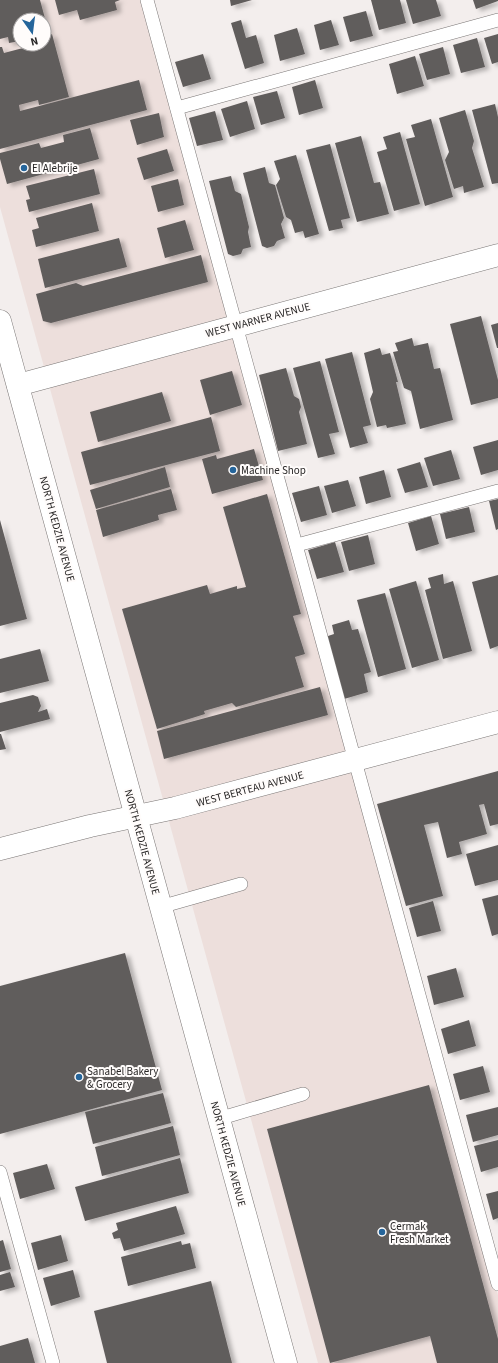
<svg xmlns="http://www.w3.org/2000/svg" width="498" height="1363" viewBox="0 0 498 1363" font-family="'Source Sans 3',sans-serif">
<defs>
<filter id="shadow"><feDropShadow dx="4.5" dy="2.5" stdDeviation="2" flood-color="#0004"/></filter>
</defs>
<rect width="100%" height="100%" fill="#f3eeed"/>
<path fill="#eddfdc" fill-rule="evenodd" d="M0 0H142L498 1295V1363H318L0 207ZM20 20H44V44H20Z"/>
<g fill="#615d5c" filter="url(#shadow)">
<path d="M0 0H40L49 33 44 34V20H20V41L9 43 8 37 0 39Z"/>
<path d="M55 0H120L115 2 117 10 80 20 77 10 59 15Z"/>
<path d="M230 0H252L231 6Z"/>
<path d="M371 0H400L406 23 379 30Z"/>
<path d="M406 0H436L441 16 413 24Z"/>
<path d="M473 0H498V1L476 9Z"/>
<path d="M366 11 373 36 350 42 343 17Z"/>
<path d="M241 20 246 38 256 35 264 63 245 69 231 23Z"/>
<path d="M331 20 339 45 320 50 314 25Z"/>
<path d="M297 28 305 54 280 61 274 35Z"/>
<path d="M52 34 69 97 39 105 38 100 19 105 20 111 139 80 147 110 0 149V47H2L4 53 23 48 22 44H44V37Z"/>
<path d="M498 34V62L492 64 484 38Z"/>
<path d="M477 38 485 67 461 73 453 45Z"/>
<path d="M443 47 450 74 427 80 419 54Z"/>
<path d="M203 54 211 79 183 87 175 62Z"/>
<path d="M415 56 424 86 397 94 389 64Z"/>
<path d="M315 80 323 108 299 115 292 87Z"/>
<path d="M277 91 285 118 261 125 253 97Z"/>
<path d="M247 101 255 129 230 137 221 109Z"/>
<path d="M495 104 498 117V183L492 184 472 110Z"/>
<path d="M465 110 474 141 472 148 484 187 464 193 463 186 454 189 445 160 449 152 439 118Z"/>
<path d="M215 111 223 140 197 146 189 118Z"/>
<path d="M159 113 164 137 137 145 130 120Z"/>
<path d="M431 119 453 197 425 206 406 139 415 137 411 125Z"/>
<path d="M90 128 99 159 7 184 0 159V153L39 143 41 148 64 142 63 135Z"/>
<path d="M400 132 420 204 394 211 377 152 387 149 383 137Z"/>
<path d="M361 136 374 183 380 182 389 214 357 222 335 143Z"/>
<path d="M330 144 350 218 341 220 343 228 329 231 306 150Z"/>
<path d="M167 149 174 171 144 180 137 158Z"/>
<path d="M296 155 319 234 305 238 303 231 295 233 291 220 286 217 276 185 280 179 274 161Z"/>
<path d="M265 167 269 183 275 185 284 218 281 224 285 238 277 241 274 246 267 248 262 246 243 173Z"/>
<path d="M94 169 100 194 29 212 26 200 30 199 26 186Z"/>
<path d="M231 176 235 191 241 194 249 227 248 232 251 247 243 249 241 254 233 256 228 254 209 181Z"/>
<path d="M178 179 184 205 158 212 151 186Z"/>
<path d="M92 203 99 231 36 247 32 230 39 228 36 218Z"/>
<path d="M185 220 194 250 165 258 157 228Z"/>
<path d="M119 238 127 267 45 288 38 259Z"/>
<path d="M201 255 208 282 51 323 43 321 36 294 76 283 83 286Z"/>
<path d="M481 316 498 380V398L471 405 450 324Z"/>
<path d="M498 323V348H497L491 325Z"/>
<path d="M412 338 414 346 428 343 434 369 440 368 453 420 420 429 411 391 404 388 393 352 398 351 395 343Z"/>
<path d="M380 348 382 355 390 353 398 382H396L406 424 387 428 386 425 377 427 370 399 373 392 364 353Z"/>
<path d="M352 352 371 425 363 427 368 443 350 448 325 359Z"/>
<path d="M320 361 339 432 329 434 335 454 318 458 293 368Z"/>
<path d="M286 368 294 396 299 399 301 407 299 412 307 444 278 451 259 375Z"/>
<path d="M232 371 242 405 210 415 200 380Z"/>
<path d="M162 392 171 421 98 442 90 412Z"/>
<path d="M211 417 220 451 90 485 81 452Z"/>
<path d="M498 440V470L481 475 473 447Z"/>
<path d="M254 449 263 480 212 494 202 459 216 455 217 459Z"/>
<path d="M451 450 460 479 433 486 424 458Z"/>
<path d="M420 462 428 487 405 493 397 469Z"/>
<path d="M165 467 170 487 96 509 90 490Z"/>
<path d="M384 470 391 497 366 504 359 477Z"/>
<path d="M348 480 356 506 332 513 324 486Z"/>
<path d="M319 486 327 515 301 522 292 493Z"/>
<path d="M171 489 177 510 158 515 159 520 103 537 96 510Z"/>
<path d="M267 494 301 614 293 616 305 654 295 657 304 687 236 707 232 703 204 711 205 714 157 729 122 609 207 585 210 594 237 586V589L246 587 223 507Z"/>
<path d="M498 499V529L496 530 489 501Z"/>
<path d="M469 507 475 532 446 539 440 514Z"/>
<path d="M431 516 439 544 416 551 408 523Z"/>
<path d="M0 520 27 619 0 626Z"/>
<path d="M368 535 375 564 349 571 341 542Z"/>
<path d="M335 542 344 572 317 579 308 550Z"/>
<path d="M443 574 444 584 453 581 472 651 443 659 425 590 431 588 428 578Z"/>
<path d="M498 575V646L490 649 472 582Z"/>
<path d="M416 581 439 660 412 668 389 589Z"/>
<path d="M385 593 406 669 378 677 357 600Z"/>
<path d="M349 620 352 630 358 629 371 672 364 674 368 692 344 699 325 637 334 634 332 625Z"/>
<path d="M40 649 49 681 0 693V659Z"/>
<path d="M320 687 328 715 164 759 157 731Z"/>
<path d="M33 695 38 697 41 706 38 712 47 709 50 719 0 732V703Z"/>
<path d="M0 734H1L6 749 0 750Z"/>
<path d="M498 771V824L490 826 484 804 479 805 487 834 459 842 462 854 447 858 438 822 424 825 443 896 406 906 377 804Z"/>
<path d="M498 845V880L475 886 466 854Z"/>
<path d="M498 895V934L492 936 482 899Z"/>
<path d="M433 901 441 931 417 937 409 908Z"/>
<path d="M125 953 162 1090 0 1134V986Z"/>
<path d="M456 968 464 997 434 1005 427 976Z"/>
<path d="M469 1020 476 1046 448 1054 441 1029Z"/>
<path d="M483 1066 490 1092 460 1100 453 1074Z"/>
<path d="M429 1085 498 1339V1363H437L430 1336 330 1363 267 1129Z"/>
<path d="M163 1093 171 1123 93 1144 85 1112Z"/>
<path d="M498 1107V1135L473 1142 466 1115Z"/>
<path d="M173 1126 180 1155 102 1176 95 1147Z"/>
<path d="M498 1140V1167L481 1172 474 1146Z"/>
<path d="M180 1158 189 1193 85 1221 75 1187Z"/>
<path d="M47 1164 55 1189 20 1199 13 1173Z"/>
<path d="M498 1191V1218L493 1220 486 1194Z"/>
<path d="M176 1206 185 1234 124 1251 120 1238 114 1239 112 1233 118 1230 116 1223Z"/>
<path d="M61 1235 68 1261 38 1270 31 1243Z"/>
<path d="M3 1240 11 1269 0 1272V1241Z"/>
<path d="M181 1241 182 1245 190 1243 196 1268 128 1286 121 1257Z"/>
<path d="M73 1270 80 1297 51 1306 43 1278Z"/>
<path d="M10 1272 15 1287 0 1291V1275Z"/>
<path d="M211 1281 232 1363H107L94 1311Z"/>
<path d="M28 1338 35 1363H0V1346Z"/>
</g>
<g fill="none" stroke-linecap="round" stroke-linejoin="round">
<defs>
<g id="service">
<path d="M147 0 498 1284"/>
<path d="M177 108 498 20"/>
<path d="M297 545 498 491"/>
<path d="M160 907 241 884"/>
<path d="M218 1119 303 1094"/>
<path d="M0 1172 53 1363"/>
</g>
<g id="minor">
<path d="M18 385 498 255"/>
<path d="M0 849 90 826 175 808 498 722"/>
</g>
<path id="secondary" d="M0 321 286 1363"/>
</defs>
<use href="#service" stroke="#7a7675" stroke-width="14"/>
<use href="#minor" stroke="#7a7675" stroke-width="23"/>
<use href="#secondary" stroke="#7a7675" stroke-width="23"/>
<use href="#service" stroke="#fff" stroke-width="13"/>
<use href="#minor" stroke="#fff" stroke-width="22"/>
<use href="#secondary" stroke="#fff" stroke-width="22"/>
</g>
<g fill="#25659b" stroke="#fffcfb" stroke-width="1.5">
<circle cx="24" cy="168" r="4"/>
<circle cx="233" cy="470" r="4"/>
<circle cx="79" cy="1077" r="4"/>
<circle cx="382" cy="1232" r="4"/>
</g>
<g text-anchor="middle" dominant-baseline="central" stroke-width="4" stroke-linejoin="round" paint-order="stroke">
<g font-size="11" fill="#282626" stroke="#fffcfb" text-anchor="start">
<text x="32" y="168">El Alebrije</text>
<text x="241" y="470">Machine Shop</text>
<text x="87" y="1071">Sanabel Bakery<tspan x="87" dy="13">&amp; Grocery</tspan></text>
<text x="390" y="1226">Cermak<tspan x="390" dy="13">Fresh Market</tspan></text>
</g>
<g font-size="11" fill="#282626" stroke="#fffcfb">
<text transform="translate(258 320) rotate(-15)">WEST WARNER AVENUE</text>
<text transform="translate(57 529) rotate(75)">NORTH KEDZIE AVENUE</text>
<text transform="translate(250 789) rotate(-15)">WEST BERTEAU AVENUE</text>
<text transform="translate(142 842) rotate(75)">NORTH KEDZIE AVENUE</text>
<text transform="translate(228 1154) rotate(75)">NORTH KEDZIE AVENUE</text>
</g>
</g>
<g transform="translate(32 32) rotate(166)"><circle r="19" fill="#fffcfb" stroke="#a9a6a6"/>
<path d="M0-3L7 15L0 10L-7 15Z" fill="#25659b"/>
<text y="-6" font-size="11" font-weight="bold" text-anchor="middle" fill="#282626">N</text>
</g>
</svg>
